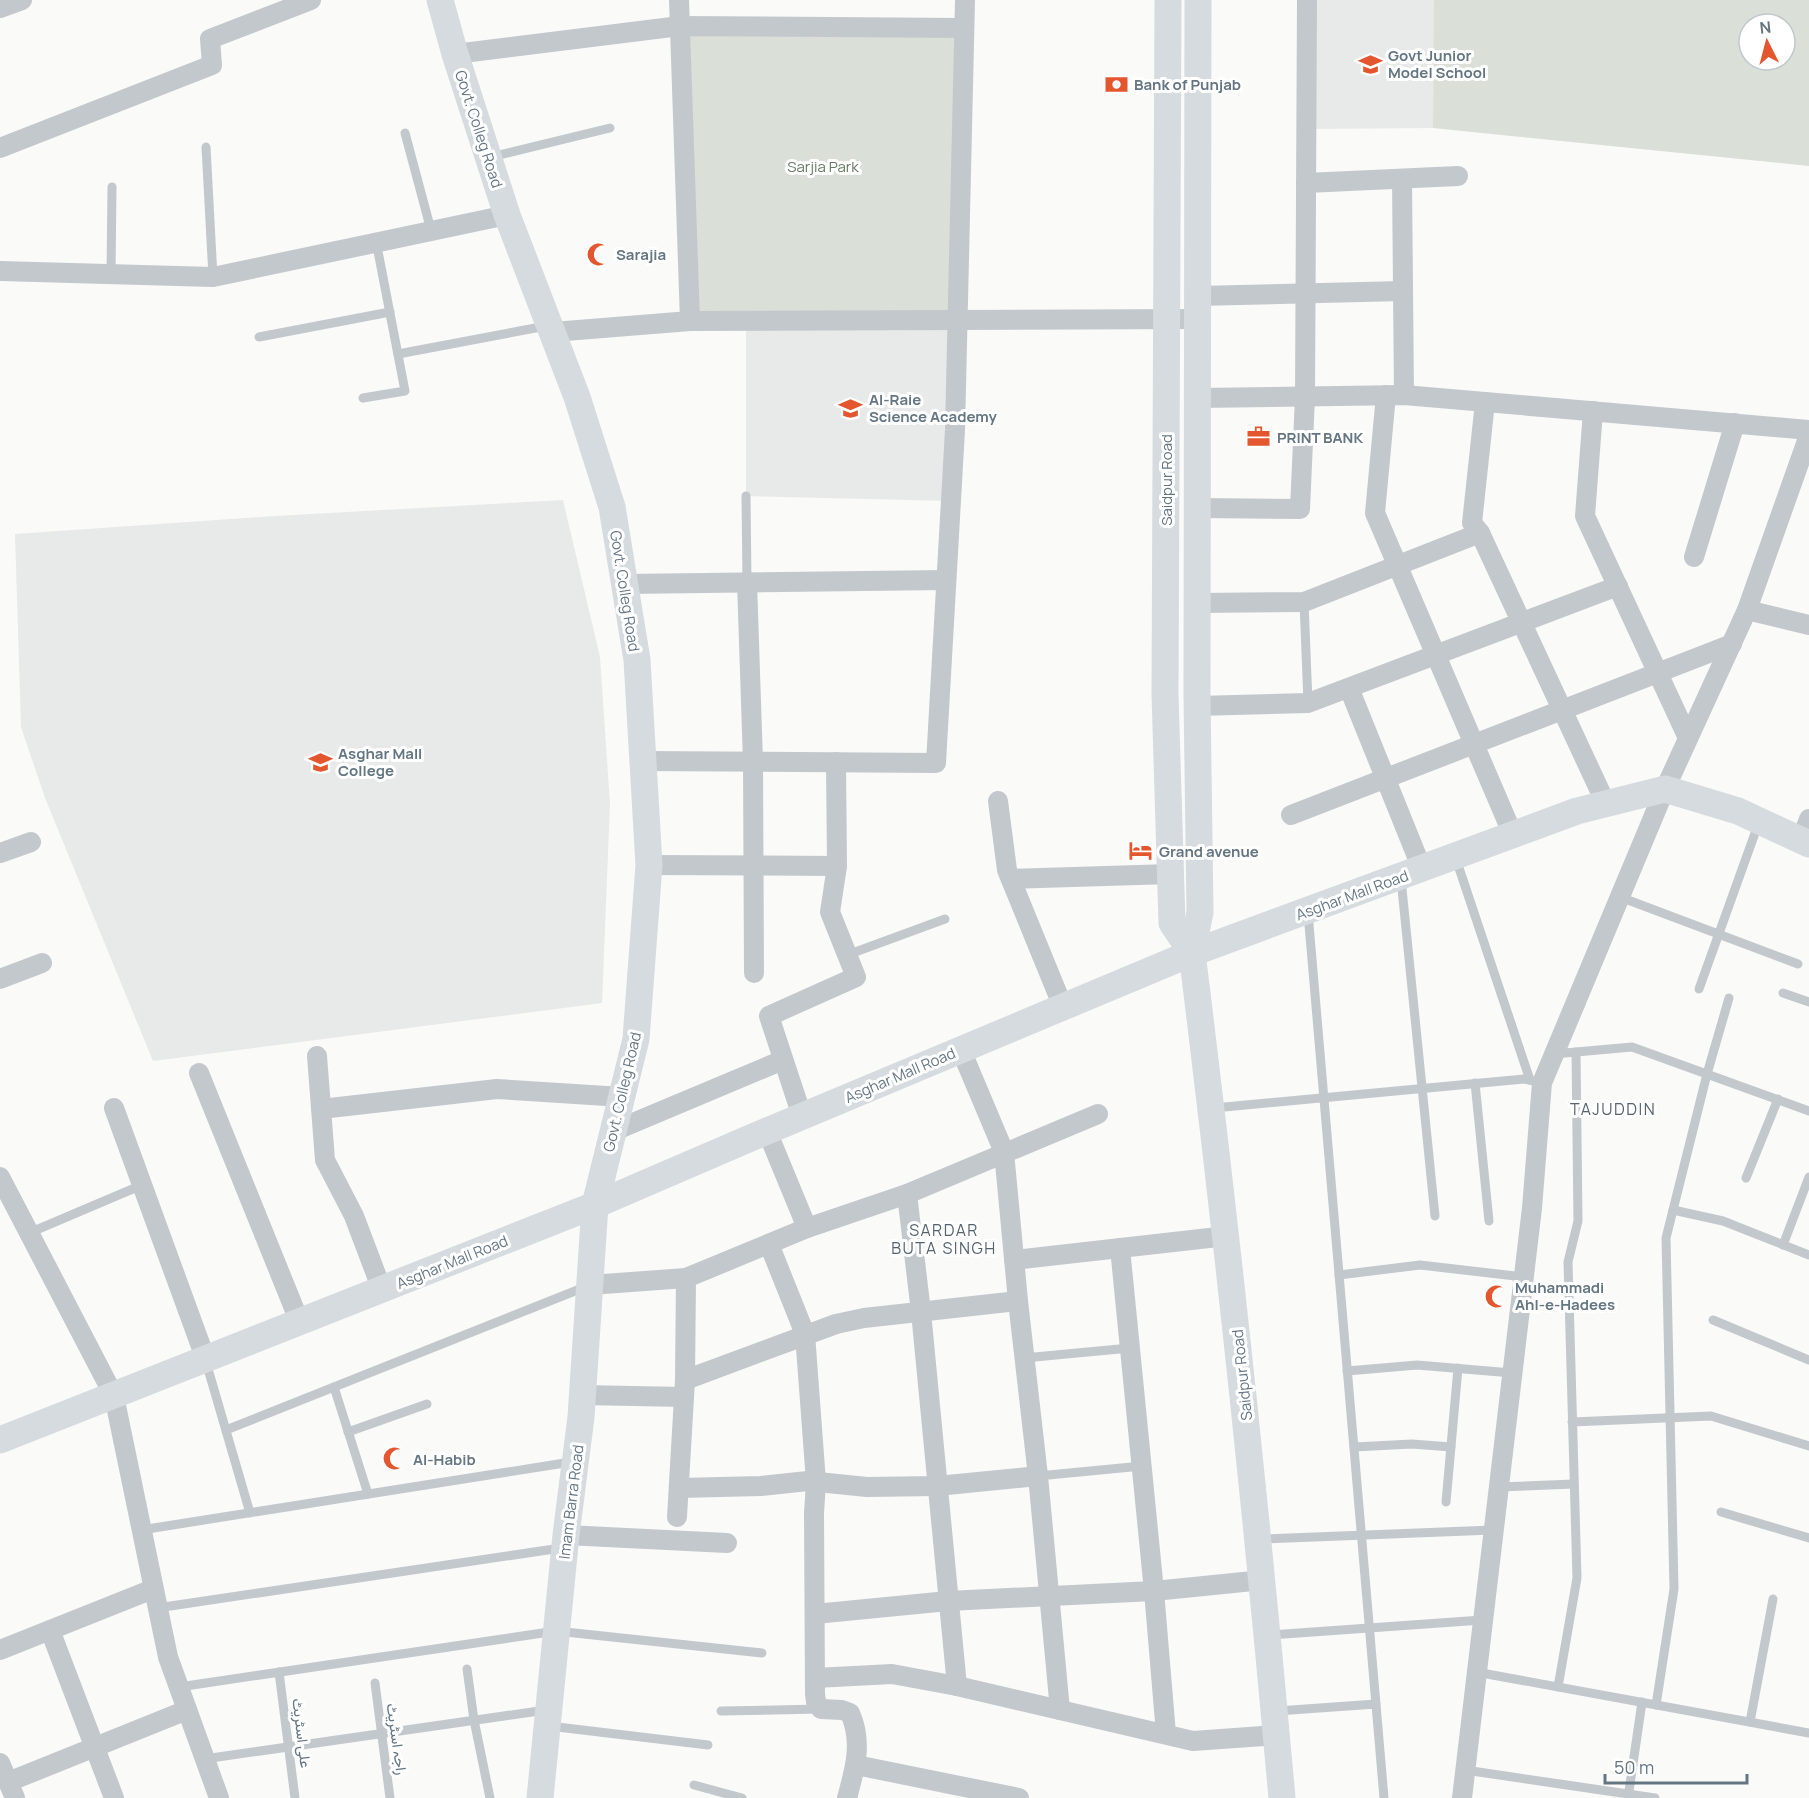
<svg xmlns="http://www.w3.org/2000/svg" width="1809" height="1798" viewBox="0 0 1809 1798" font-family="Manrope,Vazirmatn,sans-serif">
<rect width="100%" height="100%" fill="#fafaf8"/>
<g fill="#e8e9e9">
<path d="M1307 0H1435L1433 128 1306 129Z"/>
<path d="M746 321H958L951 501 746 496Z"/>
<path d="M563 500 600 657 610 804 602 1003 153 1061 45 798 21 727 15 534 275 516Z"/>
</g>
<g fill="#dadfd7" fill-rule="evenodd">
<path d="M1434 0H1809V166L1433 128ZM1749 24H1785V60H1749Z"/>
<path d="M680 26 964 28 958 321H690Z"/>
</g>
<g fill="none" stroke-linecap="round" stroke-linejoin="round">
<g stroke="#c3c8cc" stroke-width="9">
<path d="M405 133 431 230"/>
<path d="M206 147 213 277"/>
<path d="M491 157 610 128"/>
<path d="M111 274 112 187"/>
<path d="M259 337 390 312"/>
<path d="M398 354 546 326"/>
<path d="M363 398 405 391 376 241"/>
<path d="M746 496 747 582"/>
<path d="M1304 602 1308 703"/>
<path d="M1456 859 1530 1080"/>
<path d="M1401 879 1435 1216"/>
<path d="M1620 897 1798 964"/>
<path d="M1308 913 1384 1798"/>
<path d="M847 955 945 919"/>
<path d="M1699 989 1759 822"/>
<path d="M1783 993 1809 1002"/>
<path d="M1554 1054 1632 1047 1809 1111"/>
<path d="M1475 1083 1489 1221"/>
<path d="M1214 1108 1524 1079 1542 1083"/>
<path d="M1746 1178 1778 1099"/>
<path d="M1673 1210 1723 1221 1809 1255"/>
<path d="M29 1233 142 1185"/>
<path d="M1783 1245 1809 1177"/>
<path d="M1339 1275 1420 1265 1524 1277"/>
<path d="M1713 1320 1809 1360"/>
<path d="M1024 1358 1130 1348"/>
<path d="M206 1362 250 1513"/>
<path d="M1347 1371 1417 1365 1512 1373"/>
<path d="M334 1387 368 1494"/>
<path d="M1572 1422 1711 1416 1809 1446"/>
<path d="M226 1430 585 1287"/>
<path d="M348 1432 427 1404"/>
<path d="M1354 1447 1412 1444 1451 1447"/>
<path d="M1038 1476 1142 1466"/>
<path d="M1498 1487 1574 1484"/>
<path d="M1446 1502 1458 1368"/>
<path d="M1721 1512 1809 1538"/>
<path d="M141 1530 571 1462"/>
<path d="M1261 1539 1493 1530"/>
<path d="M157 1608 561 1548"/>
<path d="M1270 1635 1482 1620"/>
<path d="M467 1669 474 1720 490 1798"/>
<path d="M279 1672 295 1798"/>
<path d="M1476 1672 1809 1733"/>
<path d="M375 1683 390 1798"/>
<path d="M179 1687 556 1631 762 1653"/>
<path d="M1558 1687 1577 1578 1568 1262 1578 1221 1576 1052"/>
<path d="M1656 1705 1674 1589 1666 1238 1707 1074 1729 998"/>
<path d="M721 1711 821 1709"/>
<path d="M1277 1711 1376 1704"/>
<path d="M1750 1722 1773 1599"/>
<path d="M549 1726 708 1745"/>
<path d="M204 1759 546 1710"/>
<path d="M1465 1770 1655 1798"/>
<path d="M694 1785 742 1798"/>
<path d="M1628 1798 1642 1702"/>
</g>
<g stroke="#c3c8cc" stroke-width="20">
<path d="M679 0 690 321"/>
<path d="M0 8 22 0"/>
<path d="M455 54 680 26 964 28"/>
<path d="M0 148 212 65 210 39 311 0"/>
<path d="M1402 179 1404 395"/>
<path d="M1306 183 1458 176"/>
<path d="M0 271 213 277 507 215"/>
<path d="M1198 296 1403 291"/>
<path d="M553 332 690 321 1198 319"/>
<path d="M1386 395 1375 513 1513 835"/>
<path d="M1198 398 1404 395 1809 430"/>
<path d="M1485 402 1472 523 1480 533 1606 804"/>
<path d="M1593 411 1585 516 1688 738"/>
<path d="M1198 508 1300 509 1305 397 1307 0"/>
<path d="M1694 557 1735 423"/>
<path d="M747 582 753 762 754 973"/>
<path d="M624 584 946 580"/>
<path d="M1197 603 1304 602 1480 533"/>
<path d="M1747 610 1809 625"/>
<path d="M1349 688 1422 869"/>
<path d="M1197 706 1308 703 1618 586"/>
<path d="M643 761 936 763 955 430 965 0"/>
<path d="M998 801 1007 870 1063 1007"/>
<path d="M1291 815 1732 644"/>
<path d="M1801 840 1809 819"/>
<path d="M0 853 31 842"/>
<path d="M649 865 837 866"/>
<path d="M1011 879 1171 874"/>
<path d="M0 979 42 963"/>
<path d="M961 1050 1004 1152 1018 1301 1038 1476 1060 1710"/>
<path d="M317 1056 325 1160 354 1216 382 1290"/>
<path d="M199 1073 300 1323"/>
<path d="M114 1108 206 1360"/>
<path d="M321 1109 497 1089 622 1097"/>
<path d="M802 1116 769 1016 856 977 830 912 837 866 836 762"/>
<path d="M614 1131 783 1060"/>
<path d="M767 1131 807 1228"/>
<path d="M0 1177 114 1396 168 1657 219 1798"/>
<path d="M907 1194 921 1312 957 1686"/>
<path d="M769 1244 805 1334 816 1482 814 1513 815 1694 816 1702 821 1709 842 1710 850 1713C863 1742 855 1769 847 1798"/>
<path d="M1120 1248 1154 1591 1166 1734"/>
<path d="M1014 1260 1227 1236"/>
<path d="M590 1285 686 1278 807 1228 907 1194 1098 1114"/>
<path d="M685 1380 836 1324 864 1318 1018 1301"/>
<path d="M582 1395 684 1397"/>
<path d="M680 1488 761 1486 808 1481 867 1487 937 1486 1038 1476"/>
<path d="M677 1517 685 1380 686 1278"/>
<path d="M566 1535 727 1543"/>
<path d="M815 1614 948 1601 1154 1591 1263 1580"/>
<path d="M50 1630 114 1798"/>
<path d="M0 1650 153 1589"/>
<path d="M815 1678 892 1674 957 1686 1193 1741 1277 1735"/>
<path d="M0 1763 15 1798"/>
<path d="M856 1765 1019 1798"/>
<path d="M8 1782 187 1710"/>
<path d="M1462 1798 1532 1208 1542 1083 1665 789 1747 610 1809 435"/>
</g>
<g stroke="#d6dbdf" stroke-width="27">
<path d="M440 0 455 54 507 215 577 397 612 507 637 660 649 865 636 1039 595 1205 581 1417 566 1535 540 1798"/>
<path d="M1168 0 1165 694 1172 923 1192 953"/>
<path d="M1198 0 1197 696 1200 912 1192 953C1227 1234 1257 1516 1282 1798"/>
<path d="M0 1440 595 1205 767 1131 1192 953 1577 811 1665 789 1738 811 1809 844"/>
</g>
</g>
<defs>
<symbol id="school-bare" viewBox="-9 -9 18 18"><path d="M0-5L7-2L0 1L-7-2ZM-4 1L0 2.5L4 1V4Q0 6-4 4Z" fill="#e4572e" stroke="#fff" stroke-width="2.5" paint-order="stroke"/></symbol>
<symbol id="bank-bare" viewBox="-9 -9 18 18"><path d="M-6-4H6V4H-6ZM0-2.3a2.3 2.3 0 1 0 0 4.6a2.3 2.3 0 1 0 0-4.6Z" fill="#e4572e" stroke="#fff" stroke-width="2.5" paint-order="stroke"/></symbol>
<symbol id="mosque-bare" viewBox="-9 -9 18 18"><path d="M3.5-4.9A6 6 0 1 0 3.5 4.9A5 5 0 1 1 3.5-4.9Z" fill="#e4572e" stroke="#fff" stroke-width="2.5" paint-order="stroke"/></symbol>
<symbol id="office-bare" viewBox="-9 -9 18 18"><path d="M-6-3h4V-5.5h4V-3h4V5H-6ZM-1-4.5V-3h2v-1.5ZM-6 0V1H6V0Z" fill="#e4572e" stroke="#fff" stroke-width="2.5" paint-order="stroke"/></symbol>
<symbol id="university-bare" viewBox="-9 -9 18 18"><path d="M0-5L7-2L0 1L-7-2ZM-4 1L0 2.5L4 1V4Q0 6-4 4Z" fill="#e4572e" stroke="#fff" stroke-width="2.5" paint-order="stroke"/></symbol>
<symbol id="hotel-bare" viewBox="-9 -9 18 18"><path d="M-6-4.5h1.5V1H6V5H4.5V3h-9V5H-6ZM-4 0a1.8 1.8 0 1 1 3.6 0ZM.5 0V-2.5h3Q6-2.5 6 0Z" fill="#e4572e" stroke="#fff" stroke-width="2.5" paint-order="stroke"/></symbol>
</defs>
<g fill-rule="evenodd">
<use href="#school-bare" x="1354" y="48" width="33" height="33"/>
<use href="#bank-bare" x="1100" y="68" width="33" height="33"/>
<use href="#mosque-bare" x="582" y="238" width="33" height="33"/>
<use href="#school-bare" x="834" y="392" width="33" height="33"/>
<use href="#office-bare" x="1242" y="420" width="33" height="33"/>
<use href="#university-bare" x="304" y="746" width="33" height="33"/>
<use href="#hotel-bare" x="1124" y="834" width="33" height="33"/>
<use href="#mosque-bare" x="1480" y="1280" width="33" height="33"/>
<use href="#mosque-bare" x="378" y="1442" width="33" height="33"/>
</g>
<g text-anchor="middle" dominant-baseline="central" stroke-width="6" stroke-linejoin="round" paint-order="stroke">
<g font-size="15" font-weight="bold" fill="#657683" stroke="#fff" text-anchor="start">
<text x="1388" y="55">Govt Junior<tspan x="1388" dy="17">Model School</tspan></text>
<text x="1134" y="84">Bank of Punjab</text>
<text x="616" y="254">Sarajia</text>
<text x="869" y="399">Al-Raie<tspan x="869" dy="17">Science Academy</tspan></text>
<text x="1277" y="437">PRINT BANK</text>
<text x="338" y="753">Asghar Mall<tspan x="338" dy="17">College</tspan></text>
<text x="1159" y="851">Grand avenue</text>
<text x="1515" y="1287">Muhammadi<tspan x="1515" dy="17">Ahl-e-Hadees</tspan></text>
<text x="413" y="1459">Al-Habib</text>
</g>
<g font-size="15" fill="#657683" stroke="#fff">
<text transform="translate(479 129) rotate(72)">Govt. Colleg Road</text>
<text transform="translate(1166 480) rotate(-90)">Saidpur Road</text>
<text transform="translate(625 591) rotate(81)">Govt. Colleg Road</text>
<text transform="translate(1352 895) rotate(-20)">Asghar Mall Road</text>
<text transform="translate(900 1075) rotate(-23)">Asghar Mall Road</text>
<text transform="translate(622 1092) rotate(-77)">Govt. Colleg Road</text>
<text transform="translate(452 1262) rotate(-22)">Asghar Mall Road</text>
<text transform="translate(1242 1375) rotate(-96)">Saidpur Road</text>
<text transform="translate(571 1502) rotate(-83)">Imam Barra Road</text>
<text transform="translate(302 1733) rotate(83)">علی اسٹریٹ</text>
<text transform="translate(397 1739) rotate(82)">راجہ اسٹریٹ</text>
</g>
<g font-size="15" fill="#687a64" stroke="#fff">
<text x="823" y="166">Sarjia Park</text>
</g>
<g font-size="16" letter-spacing="1.5" fill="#57646e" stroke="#fff">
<text x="1613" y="1109">TAJUDDIN</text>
<text x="944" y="1230">SARDAR<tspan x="944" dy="18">BUTA SINGH</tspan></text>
</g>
</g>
<g transform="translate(1767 42) rotate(354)"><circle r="28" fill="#ffffff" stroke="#c1c8cd" stroke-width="1.5"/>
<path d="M0-4.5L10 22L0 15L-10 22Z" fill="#e4572e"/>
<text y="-9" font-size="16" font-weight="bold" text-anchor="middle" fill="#657683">N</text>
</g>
<path d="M1605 1774v9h142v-9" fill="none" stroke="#657683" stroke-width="3"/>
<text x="1614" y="1774" font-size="18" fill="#657683" stroke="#ffffff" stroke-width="4.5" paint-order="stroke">50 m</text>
</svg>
